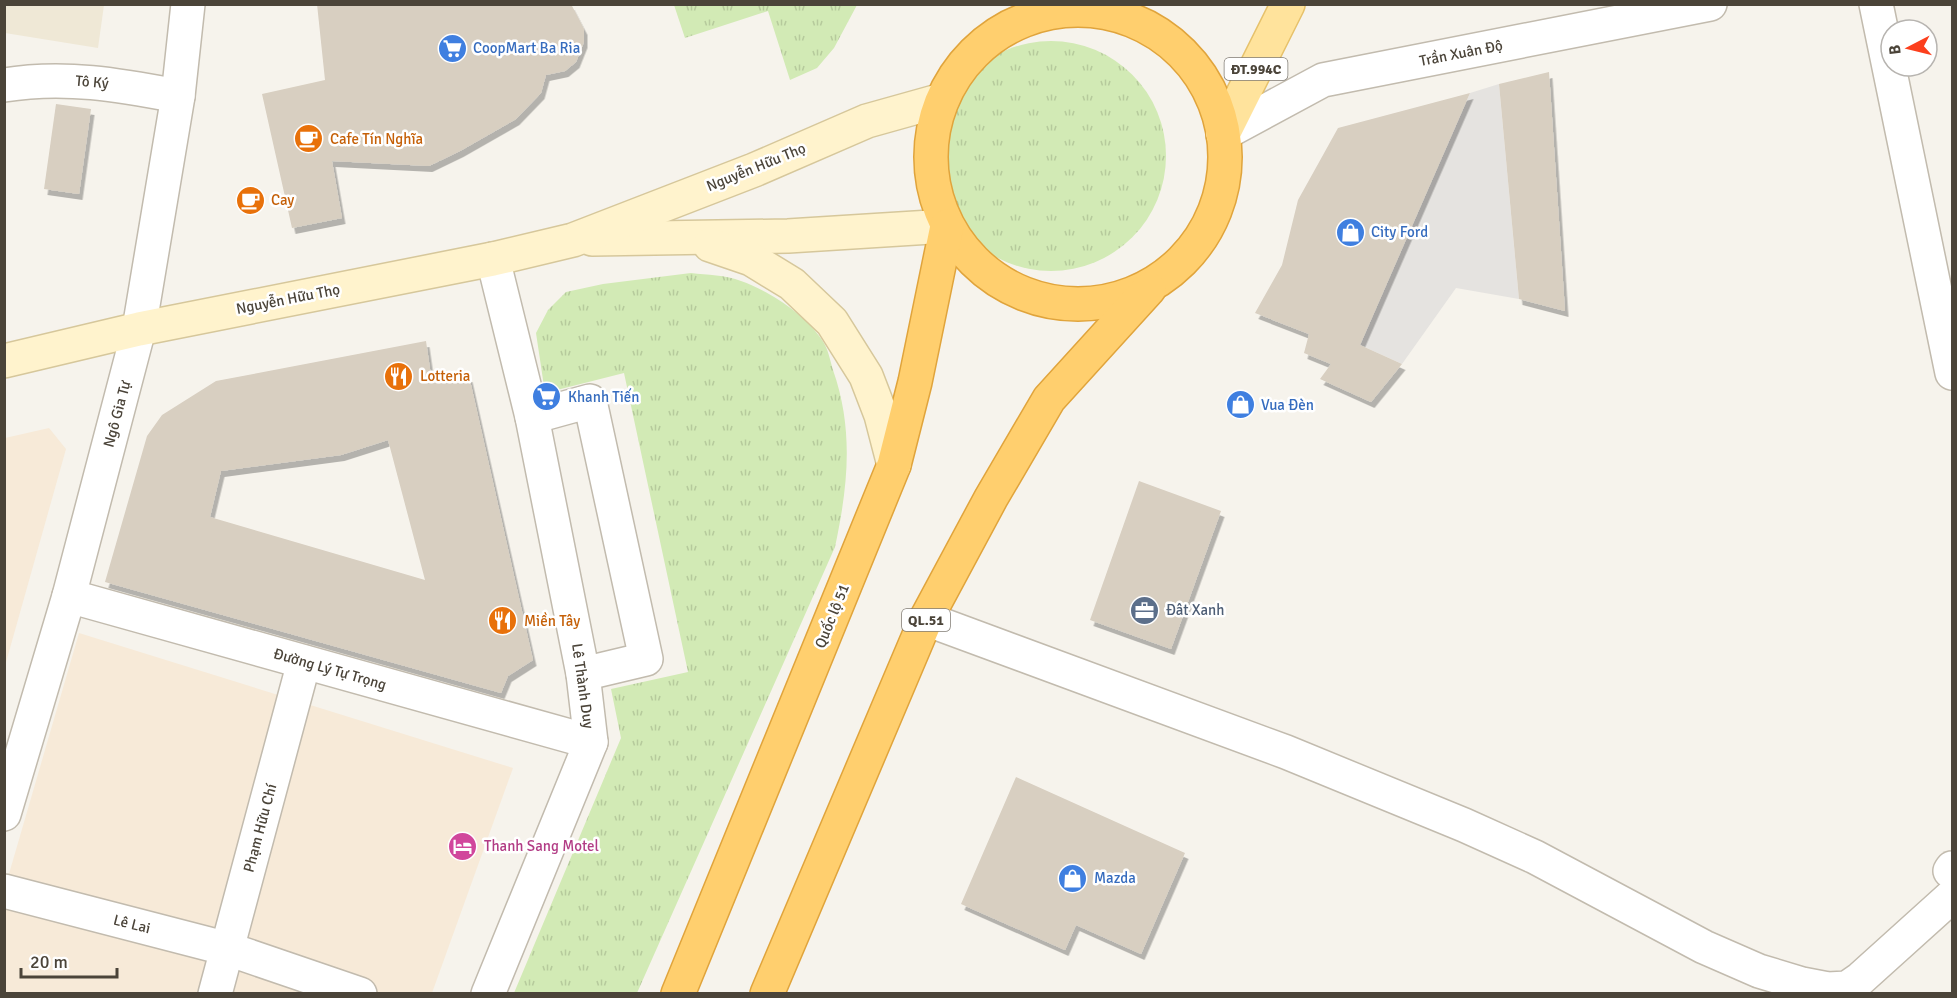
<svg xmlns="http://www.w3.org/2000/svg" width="1957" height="998" viewBox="0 0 1957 998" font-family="Signika,sans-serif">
<defs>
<pattern id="grass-tufts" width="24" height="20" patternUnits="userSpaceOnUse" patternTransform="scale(1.5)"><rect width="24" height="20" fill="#d2eab5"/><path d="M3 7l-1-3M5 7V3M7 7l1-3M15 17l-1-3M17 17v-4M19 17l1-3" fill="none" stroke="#b6ca9c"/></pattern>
<filter id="shadow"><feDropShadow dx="3.5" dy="6" stdDeviation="0" flood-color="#0004"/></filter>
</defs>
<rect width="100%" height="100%" fill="#f6f3ec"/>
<g fill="#f7ead8">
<path d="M49 428 66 449 5 666V438Z"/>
<path d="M79 633 513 768 432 993H5L4 891Z"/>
</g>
<path fill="#efe8d6" d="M4 5H104L98 48 5 33Z"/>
<g fill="url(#grass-tufts)">
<path d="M674 5V4L857 5 834 48 817 68 790 80 768 11 685 38Z"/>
<circle cx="1051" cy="156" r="115"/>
<path d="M691 273C707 275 726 275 741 281 769 291 805 314 822 340 828 348 830 360 833 370 854 430 848 486 835 547L637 993H514L621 738 611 689 688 672 624 373 545 393 536 333 548 310 566 292 603 284Z"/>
</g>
<path fill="#e5e3e0" d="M1499 84 1519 299 1456 288 1402 364 1360 345 1470 93Z"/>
<g fill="#d8cfc1" fill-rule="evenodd" filter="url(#shadow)">
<path d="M317 4H571L584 29V42L576 62 565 71 546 75 541 93 516 119 460 151 429 166 332 161 342 218 292 228 262 94 325 80Z"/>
<path d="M1549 72 1565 311 1519 299 1499 84Z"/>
<path d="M1470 93 1360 345 1402 364 1371 402 1320 379 1331 364 1304 353 1309 334 1255 313 1282 265 1298 200 1338 128Z"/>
<path d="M56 104 91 109 79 194 44 189Z"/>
<path d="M426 341 432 383 469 376 533 660 508 676 501 693 105 582 147 436 162 415 216 381ZM388 440 425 580 210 517 221 471 341 455Z"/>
<path d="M1139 481 1221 511 1171 649 1090 620Z"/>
<path d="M1016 777 1185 853 1141 954 1076 925 1065 950 961 904Z"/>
</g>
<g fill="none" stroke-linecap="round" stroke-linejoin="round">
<defs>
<g id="street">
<path d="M1876 4 1952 373"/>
<path d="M4 85C65 75 119 85 178 96"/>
<path d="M1223 134 1323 80 1710 4"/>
<path d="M532 417 590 401 646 659 583 674"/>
<path d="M69 596 591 742"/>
<path d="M926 619 1286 752 1464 825 1535 857 1704 947 1759 971 1802 984 1828 989 1847 988 1860 979 1952 896"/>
<path d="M4 814 69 596 139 329 178 96 188 4"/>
<path d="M1950 871 1952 868"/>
<path d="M4 891 228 949 360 994"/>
<path d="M215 994 304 662"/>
<path d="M488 994 591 742 583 674 532 417 493 259"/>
</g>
<g id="secondary">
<path d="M592 239 788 236 947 226"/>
<path d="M710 245 751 259 792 284 832 322 866 376 881 415 894 465"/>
<path d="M4 361 139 329 493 259 573 240 754 170 867 121 942 100"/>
</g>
<g id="primary">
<path d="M1111 11 1117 4"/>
<path d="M1223 134 1288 4"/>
</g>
<g id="highway">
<circle cx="1078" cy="157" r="147"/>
<path d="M678 994 894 465 915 382 947 226"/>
<path d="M767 994 926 619 991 498 1049 399 1149 289"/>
</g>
</defs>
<use href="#street" stroke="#c2bbae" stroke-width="36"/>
<use href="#secondary" stroke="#d6c79b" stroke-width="36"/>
<use href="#primary" stroke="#e6c16a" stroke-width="36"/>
<use href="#highway" stroke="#e0a43c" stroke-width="36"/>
<use href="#street" stroke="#fff" stroke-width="33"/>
<use href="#secondary" stroke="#fff3cd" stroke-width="33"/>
<use href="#primary" stroke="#ffe39c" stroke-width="33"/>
<use href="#highway" stroke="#ffcf6e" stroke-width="33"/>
</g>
<defs>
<symbol id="supermarket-disc" viewBox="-11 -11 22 22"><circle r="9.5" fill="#3f7fe0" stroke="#fff"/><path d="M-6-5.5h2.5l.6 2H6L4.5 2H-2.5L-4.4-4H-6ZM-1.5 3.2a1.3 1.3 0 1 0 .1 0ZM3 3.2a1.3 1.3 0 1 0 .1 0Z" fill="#fff"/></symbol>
<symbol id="cafe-disc" viewBox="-11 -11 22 22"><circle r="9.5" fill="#e8710a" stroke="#fff"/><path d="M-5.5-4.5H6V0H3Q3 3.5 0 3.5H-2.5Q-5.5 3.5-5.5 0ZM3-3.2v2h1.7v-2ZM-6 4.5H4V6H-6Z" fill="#fff"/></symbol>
<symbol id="shop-disc" viewBox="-11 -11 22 22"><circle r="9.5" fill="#3f7fe0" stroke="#fff"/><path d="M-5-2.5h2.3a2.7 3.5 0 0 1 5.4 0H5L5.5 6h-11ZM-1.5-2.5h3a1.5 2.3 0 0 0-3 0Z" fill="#fff"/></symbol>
<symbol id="restaurant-disc" viewBox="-11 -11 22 22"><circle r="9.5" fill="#e8710a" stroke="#fff"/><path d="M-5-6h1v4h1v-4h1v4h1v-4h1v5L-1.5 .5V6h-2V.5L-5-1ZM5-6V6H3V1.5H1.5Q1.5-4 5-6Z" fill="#fff"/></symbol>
<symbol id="office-disc" viewBox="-11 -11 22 22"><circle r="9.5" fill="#5c6f8a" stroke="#fff"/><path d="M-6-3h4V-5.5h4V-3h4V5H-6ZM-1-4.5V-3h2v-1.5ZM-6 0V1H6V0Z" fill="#fff"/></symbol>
<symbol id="hotel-disc" viewBox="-11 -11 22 22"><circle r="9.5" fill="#d1479c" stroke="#fff"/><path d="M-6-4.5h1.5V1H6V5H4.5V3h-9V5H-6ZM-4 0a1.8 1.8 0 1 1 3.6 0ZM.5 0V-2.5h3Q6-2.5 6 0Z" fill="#fff"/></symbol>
</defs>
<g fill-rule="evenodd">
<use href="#supermarket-disc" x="436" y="32" width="33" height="33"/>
<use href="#cafe-disc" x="292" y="122" width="33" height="33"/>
<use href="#cafe-disc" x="234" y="184" width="33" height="33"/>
<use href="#shop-disc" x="1334" y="216" width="33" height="33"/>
<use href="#restaurant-disc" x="382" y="360" width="33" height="33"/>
<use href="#supermarket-disc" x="530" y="380" width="33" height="33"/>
<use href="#shop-disc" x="1224" y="388" width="33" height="33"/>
<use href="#office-disc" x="1128" y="594" width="33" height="33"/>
<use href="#restaurant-disc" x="486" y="604" width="33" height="33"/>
<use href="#hotel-disc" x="446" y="830" width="33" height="33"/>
<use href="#shop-disc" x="1056" y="862" width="33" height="33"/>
</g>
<g text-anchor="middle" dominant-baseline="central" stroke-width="5" stroke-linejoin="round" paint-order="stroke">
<g fill="#fff" stroke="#817c74" stroke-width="1.5">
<rect x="1224.5" y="58" width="63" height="22" rx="4.5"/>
<rect x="902" y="609" width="48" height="22" rx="4.5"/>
</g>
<g font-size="14" font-weight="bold" fill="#4b4439">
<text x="1256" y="69">ĐT.994C</text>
<text x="926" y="620">QL.51</text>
</g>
<g font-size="15" fill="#366cbe" stroke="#fff" text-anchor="start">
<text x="473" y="48">CoopMart Ba Ria</text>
<text x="1371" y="232">City Ford</text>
<text x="568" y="397">Khanh Tiến</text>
<text x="1261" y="405">Vua Đèn</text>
<text x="1094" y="878">Mazda</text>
</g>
<g font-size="15" fill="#4b4439" stroke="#fff">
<text transform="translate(1461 53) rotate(-11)">Trần Xuân Độ</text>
<text transform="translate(92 82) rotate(5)">Tô Ký</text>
<text transform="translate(756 167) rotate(-22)">Nguyễn Hữu Thọ</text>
<text transform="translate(288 299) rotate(-11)">Nguyễn Hữu Thọ</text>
<text transform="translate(117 414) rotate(-75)">Ngô Gia Tự</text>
<text transform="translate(832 616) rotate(-68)">Quốc lộ 51</text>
<text transform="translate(330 669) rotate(16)">Đường Lý Tự Trọng</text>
<text transform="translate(583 686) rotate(82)">Lê Thành Duy</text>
<text transform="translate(260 828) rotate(-75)">Phạm Hữu Chí</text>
<text transform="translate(132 924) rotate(14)">Lê Lai</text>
</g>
<g font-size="15" fill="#c56008" stroke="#fff" text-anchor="start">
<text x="330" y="139">Cafe Tín Nghĩa</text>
<text x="271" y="200">Cay</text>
<text x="420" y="376">Lotteria</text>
<text x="524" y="621">Miền Tây</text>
</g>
<g font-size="15" fill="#4e5e75" stroke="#fff" text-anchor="start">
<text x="1166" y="610">Đât Xanh</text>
</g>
<g font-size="15" fill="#b23c85" stroke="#fff" text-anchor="start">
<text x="484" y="846">Thanh Sang Motel</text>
</g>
</g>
<rect width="1957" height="998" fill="none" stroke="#4b4439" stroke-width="12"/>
<g transform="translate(1909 48) rotate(263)"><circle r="28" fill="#ffffff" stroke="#b7b4b0" stroke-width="1.5"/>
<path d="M0-4.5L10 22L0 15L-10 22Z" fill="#fc3f1d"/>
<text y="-9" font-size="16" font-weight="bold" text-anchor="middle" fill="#4b4439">B</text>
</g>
<path d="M21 968v9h96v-9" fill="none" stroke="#4b4439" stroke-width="3"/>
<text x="30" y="968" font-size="18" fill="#4b4439" stroke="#ffffff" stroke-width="4.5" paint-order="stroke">20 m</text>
</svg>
